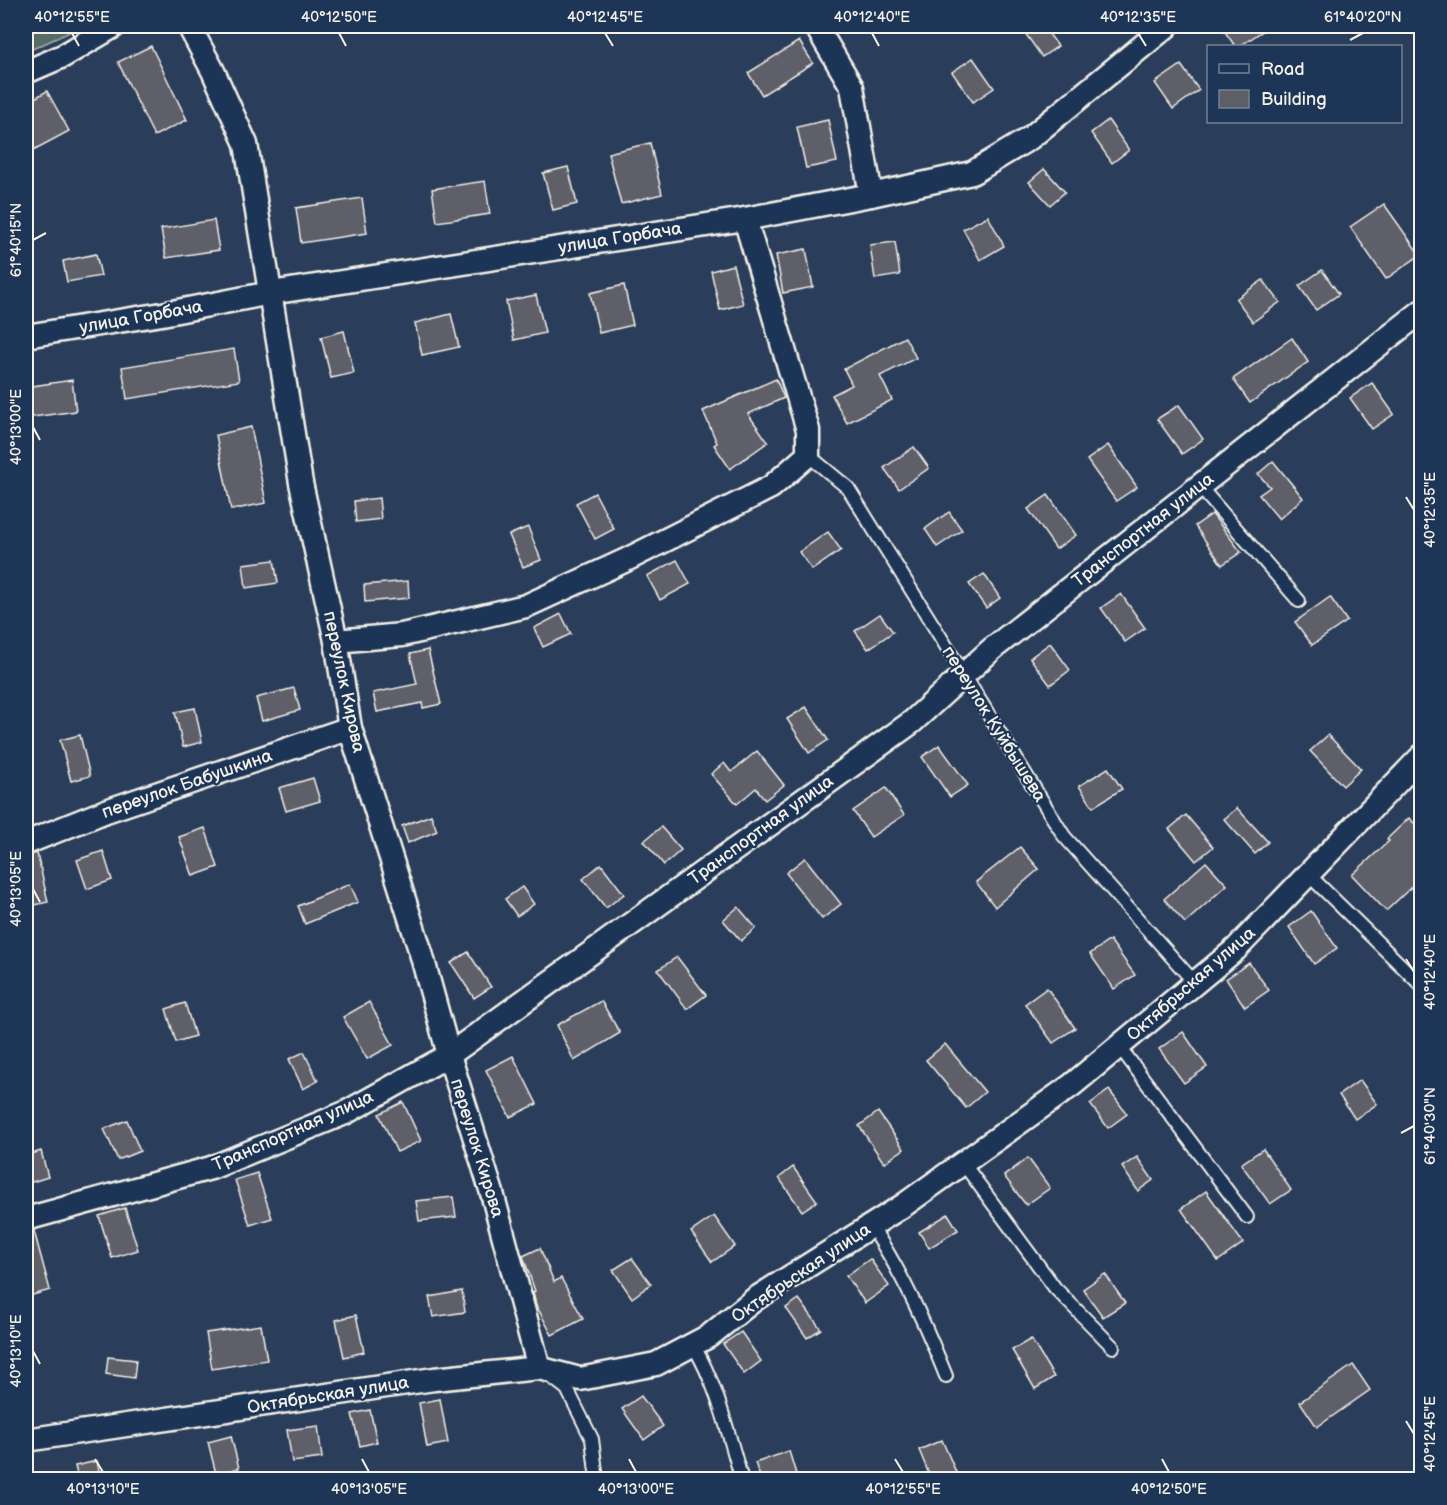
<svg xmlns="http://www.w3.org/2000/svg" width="1447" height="1505" viewBox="0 0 1447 1505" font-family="'Balsamiq Sans',sans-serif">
<rect width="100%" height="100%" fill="#2a3d5b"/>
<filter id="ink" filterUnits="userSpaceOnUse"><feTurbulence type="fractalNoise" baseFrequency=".0167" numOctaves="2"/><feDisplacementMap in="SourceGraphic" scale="12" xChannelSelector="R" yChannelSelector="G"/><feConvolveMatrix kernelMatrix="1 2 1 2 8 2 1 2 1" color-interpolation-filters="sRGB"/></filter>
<g filter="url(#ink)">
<path fill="#566c68" stroke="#a5aea8" stroke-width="1.5" d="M26 26H83L26 52Z"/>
<g fill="#5e5e69" stroke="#f4f1e8" stroke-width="1.5">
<path d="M1020 26H1043L1058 46 1042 57Z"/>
<path d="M1221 26H1270L1240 46H1235Z"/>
<path d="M799 41 813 63 762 95 748 73Z"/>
<path d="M151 46 187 120 154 136 118 62Z"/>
<path d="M973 58 994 88 973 102 952 72Z"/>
<path d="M1181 65 1199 90 1173 109 1155 83Z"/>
<path d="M47 91 69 131 26 154V103Z"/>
<path d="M828 120 837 162 806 168 797 127Z"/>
<path d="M1108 120 1129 150 1112 163 1091 133Z"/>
<path d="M650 143 662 194 621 204 608 153Z"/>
<path d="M568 167 577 204 553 210 543 173Z"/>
<path d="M1044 169 1065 192 1050 205 1029 182Z"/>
<path d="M485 181 490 214 437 222 432 189Z"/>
<path d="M362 198 367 233 301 243 296 208Z"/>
<path d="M1384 204 1420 255 1386 279 1350 227Z"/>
<path d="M988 216 1004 246 980 260 963 229Z"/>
<path d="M214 220 219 250 166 258 161 229Z"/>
<path d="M895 242 900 275 875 279 870 245Z"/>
<path d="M806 249 813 287 783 293 776 255Z"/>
<path d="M96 254 101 276 67 282 63 261Z"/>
<path d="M733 265 743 304 720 310 711 271Z"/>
<path d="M1322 270 1339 294 1316 310 1299 286Z"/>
<path d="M1263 280 1280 302 1253 322 1236 299Z"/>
<path d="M624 285 633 325 599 333 590 293Z"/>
<path d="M536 295 545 333 514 340 506 301Z"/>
<path d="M451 314 459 347 422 355 415 323Z"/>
<path d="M344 331 354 373 331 378 321 337Z"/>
<path d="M905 337 916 358 880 376 892 400 847 423 832 395 852 385 844 369Z"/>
<path d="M1292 338 1308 362 1250 403 1233 379Z"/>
<path d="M234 349 239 381 127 399 122 367Z"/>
<path d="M776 379 784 398 748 414 768 442 730 469 714 445 717 443 703 411Z"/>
<path d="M72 380 76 411 26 418V387Z"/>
<path d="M1372 383 1394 414 1372 429 1350 398Z"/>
<path d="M1179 405 1203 439 1182 454 1157 419Z"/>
<path d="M251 427 266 503 231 510 216 435Z"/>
<path d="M1108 445 1137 487 1116 501 1087 460Z"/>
<path d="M914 447 929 468 899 489 884 468Z"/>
<path d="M1273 461 1303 498 1279 519 1259 495 1270 487 1258 474Z"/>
<path d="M595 493 614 529 595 539 576 503Z"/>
<path d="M1048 495 1076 535 1056 549 1028 509Z"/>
<path d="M379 498 381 519 356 522 354 501Z"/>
<path d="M949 512 962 530 937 547 925 529Z"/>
<path d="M1212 514 1241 552 1222 565 1195 526Z"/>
<path d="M528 527 541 560 523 567 509 535Z"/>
<path d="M828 532 841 550 812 570 799 552Z"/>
<path d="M274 560 278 583 246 588 243 564Z"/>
<path d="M677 560 690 584 660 600 647 576Z"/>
<path d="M984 574 1000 598 986 608 969 584Z"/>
<path d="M408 581 409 598 365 602 364 585Z"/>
<path d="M1121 594 1145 628 1125 642 1101 608Z"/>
<path d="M1330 597 1347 621 1312 645 1295 622Z"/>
<path d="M561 614 571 634 543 647 534 628Z"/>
<path d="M880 614 893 632 868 649 855 631Z"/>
<path d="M1050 643 1070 670 1050 685 1030 658Z"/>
<path d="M428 650 441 704 423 708 422 703 377 712 373 693 417 684 410 654Z"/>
<path d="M294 688 300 710 262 721 256 698Z"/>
<path d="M806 707 828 740 809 753 787 719Z"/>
<path d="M195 708 202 742 183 747 175 712Z"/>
<path d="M80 735 90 776 71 781 60 740Z"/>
<path d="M1328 735 1361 769 1343 786 1310 751Z"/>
<path d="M939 745 968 785 950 797 922 757Z"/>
<path d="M757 751 784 785 765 800 756 788 737 804 711 774 724 763 731 772Z"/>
<path d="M1108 768 1122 789 1093 807 1079 786Z"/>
<path d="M313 778 320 801 286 811 279 788Z"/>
<path d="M886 788 904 815 871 837 853 811Z"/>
<path d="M1237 808 1268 842 1255 854 1224 819Z"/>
<path d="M431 815 437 831 408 843 402 826Z"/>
<path d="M1186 815 1213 847 1196 861 1169 829Z"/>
<path d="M1409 818 1422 831V877L1386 911 1352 875 1389 841 1387 839Z"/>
<path d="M661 827 681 850 664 865 644 841Z"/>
<path d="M205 828 218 867 193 876 179 837Z"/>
<path d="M1020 847 1039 869 995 907 976 882Z"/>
<path d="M103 851 112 880 87 889 77 860Z"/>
<path d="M37 853 48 902 26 907V856Z"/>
<path d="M805 858 841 904 822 919 786 873Z"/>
<path d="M1206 862 1227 885 1185 923 1164 899Z"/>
<path d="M601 864 624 894 606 908 583 879Z"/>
<path d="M350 884 358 902 305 924 298 906Z"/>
<path d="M522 887 534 904 517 916 505 899Z"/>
<path d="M738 907 756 928 741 941 723 920Z"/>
<path d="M1311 911 1337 948 1314 964 1289 927Z"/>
<path d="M1110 940 1135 975 1114 989 1090 954Z"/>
<path d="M468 952 491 987 474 998 451 963Z"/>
<path d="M677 957 706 995 687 1009 658 970Z"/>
<path d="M1249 963 1269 990 1245 1007 1226 979Z"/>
<path d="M1047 988 1075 1028 1053 1043 1025 1004Z"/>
<path d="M601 1001 620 1033 574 1061 557 1025Z"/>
<path d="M369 1002 393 1045 367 1059 343 1017Z"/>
<path d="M185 1003 195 1036 176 1042 166 1009Z"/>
<path d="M1183 1032 1207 1067 1184 1083 1159 1049Z"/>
<path d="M945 1044 985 1092 966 1108 926 1060Z"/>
<path d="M304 1052 318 1081 303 1089 289 1059Z"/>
<path d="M513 1056 537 1104 510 1117 486 1070Z"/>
<path d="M1360 1080 1377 1104 1355 1119 1339 1095Z"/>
<path d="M1109 1090 1127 1114 1108 1128 1090 1104Z"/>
<path d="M403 1102 421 1141 397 1152 379 1114Z"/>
<path d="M878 1112 904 1149 884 1163 859 1126Z"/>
<path d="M127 1120 140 1151 118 1160 104 1129Z"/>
<path d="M1263 1149 1291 1190 1270 1204 1241 1164Z"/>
<path d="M41 1151 48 1177 26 1184V1156Z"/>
<path d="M1137 1157 1153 1180 1138 1191 1122 1167Z"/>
<path d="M1028 1158 1050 1188 1026 1205 1004 1176Z"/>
<path d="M793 1167 817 1201 802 1211 779 1178Z"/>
<path d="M257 1173 272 1218 250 1225 235 1180Z"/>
<path d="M1206 1191 1243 1243 1218 1261 1181 1209Z"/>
<path d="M453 1197 456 1217 419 1221 416 1201Z"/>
<path d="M125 1208 138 1250 112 1258 99 1216Z"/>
<path d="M948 1214 958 1230 929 1248 919 1232Z"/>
<path d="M714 1216 735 1246 712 1262 691 1232Z"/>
<path d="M34 1231 50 1290 26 1297V1232Z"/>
<path d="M540 1248 554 1282 561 1278 583 1319 552 1335 536 1305 533 1292 535 1291 523 1256Z"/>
<path d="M632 1258 651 1284 632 1298 613 1270Z"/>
<path d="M870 1259 889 1286 865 1303 846 1276Z"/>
<path d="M1105 1274 1125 1303 1103 1317 1083 1289Z"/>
<path d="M462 1291 465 1312 433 1317 429 1297Z"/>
<path d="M799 1299 821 1329 807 1338 786 1308Z"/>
<path d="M356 1315 364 1352 344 1357 336 1320Z"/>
<path d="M261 1325 267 1360 212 1369 206 1333Z"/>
<path d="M741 1332 761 1361 744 1374 723 1344Z"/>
<path d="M1031 1339 1054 1377 1035 1389 1012 1350Z"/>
<path d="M108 1357 136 1360 134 1378 106 1374Z"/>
<path d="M1353 1365 1370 1390 1317 1427 1300 1402Z"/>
<path d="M641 1396 663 1426 644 1440 622 1409Z"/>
<path d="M440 1399 448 1443 427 1447 419 1403Z"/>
<path d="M370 1410 377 1442 360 1446 352 1414Z"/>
<path d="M318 1426 322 1458 292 1462 287 1430Z"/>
<path d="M231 1436 239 1468 216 1474 208 1442Z"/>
<path d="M942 1440 959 1479H931L919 1450Z"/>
<path d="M789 1451 796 1474 779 1479H761L755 1463Z"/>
<path d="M97 1461 101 1479H78L75 1466Z"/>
</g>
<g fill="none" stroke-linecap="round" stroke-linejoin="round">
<defs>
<g id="service">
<path d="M808 455 848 488 1064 836 1195 983"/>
<path d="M1199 486 1299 601"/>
<path d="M1308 874 1422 986"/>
<path d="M1119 1046 1247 1217"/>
<path d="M963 1163 1055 1288 1113 1347"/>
<path d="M871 1226C902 1272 925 1324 946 1376"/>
<path d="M693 1345C718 1386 728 1434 742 1480"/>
<path d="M550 1376 567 1389 592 1439 597 1480"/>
</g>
<g id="minor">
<path d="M189 26 213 71 246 144 301 483 336 641 350 728 421 953 449 1055 492 1193 539 1368"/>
<path d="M816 26 852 87 871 195"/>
<path d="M26 72 63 56 114 26"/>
<path d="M26 336 162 314 271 293 745 219 871 195 972 173 1030 138 1167 26"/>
<path d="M336 641 402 635 526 606 624 561 771 487 808 455V430L745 219"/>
<path d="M26 843 106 811 350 728"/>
<path d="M26 1219 211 1168 345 1113 449 1055 912 722 992 649 1422 311"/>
<path d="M26 1440 434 1379 539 1368 580 1379 656 1364 709 1336 755 1299 904 1205 1072 1085 1236 949 1422 756"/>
</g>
</defs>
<use href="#service" stroke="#f4f1e8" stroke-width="16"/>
<use href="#minor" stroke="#f4f1e8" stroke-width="27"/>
<use href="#service" stroke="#1d3557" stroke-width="12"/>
<use href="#minor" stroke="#1d3557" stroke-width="22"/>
</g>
</g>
<path fill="none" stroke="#f4f1e8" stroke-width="2" d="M72 33 79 46M339 33 346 46M605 33 613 46M872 33 879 46M1138 33 1146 46M1350 40 1363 33M33 240 46 233M33 427 40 440M1406 497 1414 510M33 889 40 902M1406 959 1414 972M1401 1133 1414 1126M33 1351 40 1364M1406 1421 1414 1434M95 1459 103 1472M362 1459 369 1472M629 1459 636 1472M895 1459 903 1472M1162 1459 1169 1472"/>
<g text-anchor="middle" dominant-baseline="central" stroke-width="4.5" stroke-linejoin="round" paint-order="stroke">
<g font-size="18" fill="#f4f1e8" stroke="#1d3557">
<text transform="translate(620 238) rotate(-9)">улица Горбача</text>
<text transform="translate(141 317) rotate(-10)">улица Горбача</text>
<text transform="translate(1143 530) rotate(-38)">Транспортная улица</text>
<text transform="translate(344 682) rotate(78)">переулок Кирова</text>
<text transform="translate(994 724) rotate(58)">переулок Куйбышева</text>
<text transform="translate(187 784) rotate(-19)">переулок Бабушкина</text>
<text transform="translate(761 830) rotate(-36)">Транспортная улица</text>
<text transform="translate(1191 984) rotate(-41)">Октябрьская улица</text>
<text transform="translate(293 1131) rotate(-24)">Транспортная улица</text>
<text transform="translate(477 1148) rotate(73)">переулок Кирова</text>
<text transform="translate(801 1273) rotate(-34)">Октябрьская улица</text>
<text transform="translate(328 1395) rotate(-9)">Октябрьская улица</text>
</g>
</g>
<rect width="1447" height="1505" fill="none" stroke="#1d3557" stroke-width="66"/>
<rect x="1207" y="45" width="195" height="78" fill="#1d3557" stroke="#738091" stroke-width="1.5"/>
<rect x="1219" y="64" width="30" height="9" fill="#1d3557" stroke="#738091" stroke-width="1.5"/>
<text x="1261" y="75" font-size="18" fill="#f4f1e8">Road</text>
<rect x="1219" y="90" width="30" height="18" fill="#5e5e69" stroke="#738091" stroke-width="1.5"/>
<text x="1261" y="105" font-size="18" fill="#f4f1e8">Building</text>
<rect x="33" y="33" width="1381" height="1439" fill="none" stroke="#f4f1e8" stroke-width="2"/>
<g font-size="15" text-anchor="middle" fill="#f4f1e8">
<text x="72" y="22">40°12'55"E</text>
<text x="339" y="22">40°12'50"E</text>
<text x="605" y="22">40°12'45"E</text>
<text x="872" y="22">40°12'40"E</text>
<text x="1138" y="22">40°12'35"E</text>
<text x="1363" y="22">61°40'20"N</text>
<text transform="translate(16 240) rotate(-90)" y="5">61°40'15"N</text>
<text transform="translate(16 427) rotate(-90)" y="5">40°13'00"E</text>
<text transform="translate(1430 510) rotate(-90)" y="5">40°12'35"E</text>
<text transform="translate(16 889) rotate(-90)" y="5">40°13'05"E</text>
<text transform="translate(1430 972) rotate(-90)" y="5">40°12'40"E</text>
<text transform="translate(1430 1126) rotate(-90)" y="5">61°40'30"N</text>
<text transform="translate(16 1351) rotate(-90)" y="5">40°13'10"E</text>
<text transform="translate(1430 1434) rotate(-90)" y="5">40°12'45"E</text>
<text x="103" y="1494">40°13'10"E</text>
<text x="369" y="1494">40°13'05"E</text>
<text x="636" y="1494">40°13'00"E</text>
<text x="903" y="1494">40°12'55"E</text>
<text x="1169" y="1494">40°12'50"E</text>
</g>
</svg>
